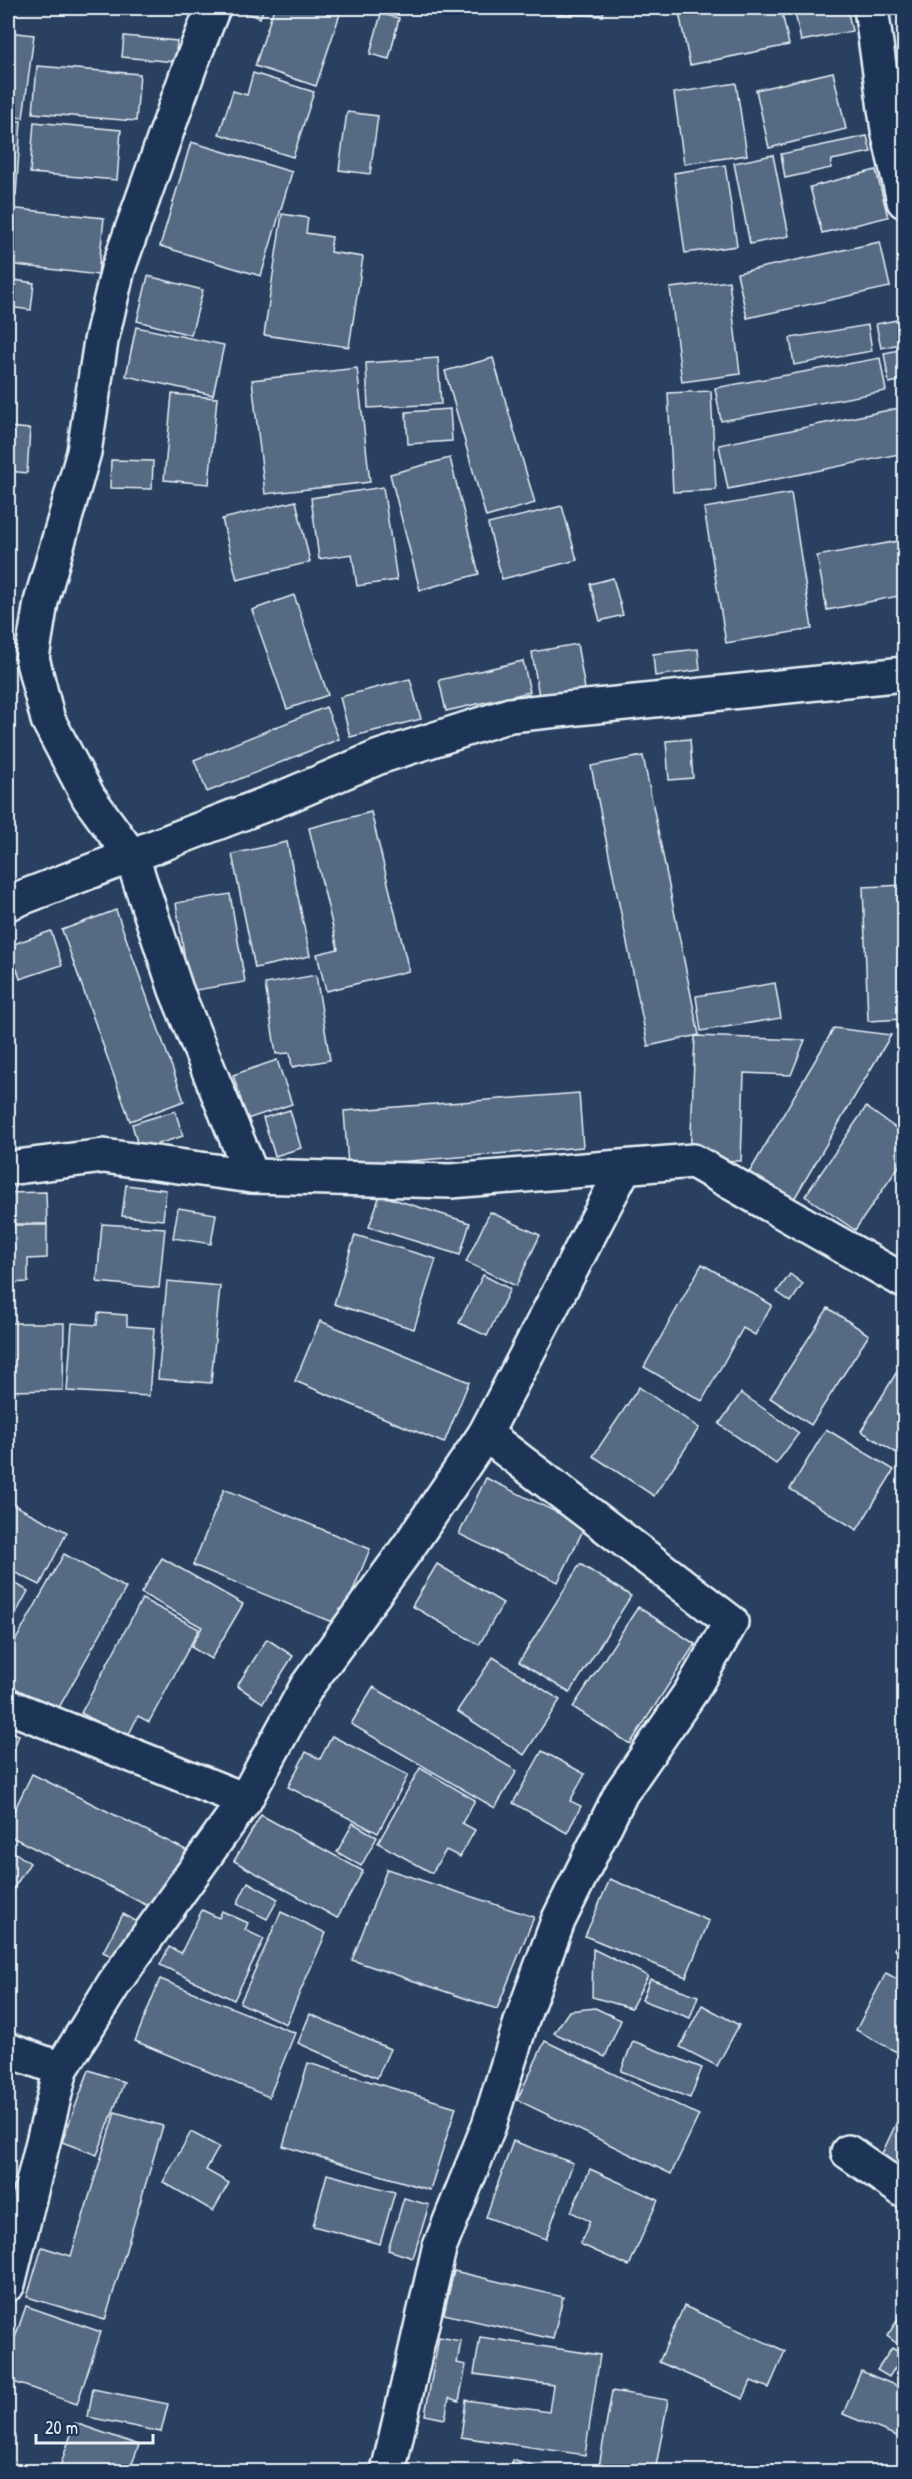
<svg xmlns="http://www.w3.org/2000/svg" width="912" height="2479" viewBox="0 0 912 2479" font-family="'Patrick Hand',sans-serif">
<rect width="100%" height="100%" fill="#294061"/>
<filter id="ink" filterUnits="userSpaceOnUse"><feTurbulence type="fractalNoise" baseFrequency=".0167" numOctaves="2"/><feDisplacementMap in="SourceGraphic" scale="12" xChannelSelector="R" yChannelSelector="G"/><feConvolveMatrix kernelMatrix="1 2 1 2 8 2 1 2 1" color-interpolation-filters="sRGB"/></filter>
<g filter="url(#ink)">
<g fill="#556a83" stroke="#e8f1f8" stroke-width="1.5">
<path d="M234 8H264L260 18Z"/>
<path d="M274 8H342L316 86 255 66Z"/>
<path d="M498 8H524L522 13Z"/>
<path d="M541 8H604L603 16 540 13Z"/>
<path d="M678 8H781L789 45 690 65Z"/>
<path d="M794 8H847L852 31 801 41Z"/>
<path d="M381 14 399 18 389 59 370 54Z"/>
<path d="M8 32 34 35 23 118 8 116Z"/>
<path d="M124 36 177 41 175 62 122 57Z"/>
<path d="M37 66 140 74 136 121 33 113Z"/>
<path d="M833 72 846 129 769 148 756 90Z"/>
<path d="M253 73 314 92 293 157 219 134 233 91 247 95Z"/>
<path d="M736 83 747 155 684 164 674 93Z"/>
<path d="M347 112 378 116 370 174 339 170Z"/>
<path d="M8 120 21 121 16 196H8Z"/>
<path d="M34 122 121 130 117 180 30 173Z"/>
<path d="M867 136 871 152 832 160 831 168 785 178 781 154Z"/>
<path d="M191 142 292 172 261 276 160 246Z"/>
<path d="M773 155 789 236 750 244 734 163Z"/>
<path d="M725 165 737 246 685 253 674 173Z"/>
<path d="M876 170 888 217 822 233 810 187Z"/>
<path d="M8 208 104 218 98 275 8 264Z"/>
<path d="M282 214 308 218 306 233 332 237 330 252 363 257 349 347 264 335Z"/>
<path d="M880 242 890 287 747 318 737 273Z"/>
<path d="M148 276 203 290 191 335 137 321Z"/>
<path d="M8 279 34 283 31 310 8 307Z"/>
<path d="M729 281 740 374 682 382 670 288Z"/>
<path d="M902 319 904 343 881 348 876 324Z"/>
<path d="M868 325 872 351 794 365 790 338Z"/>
<path d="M136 327 224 345 213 395 126 376Z"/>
<path d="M904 349V380L889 383 884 353Z"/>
<path d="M438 358 441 404 368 408 366 363Z"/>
<path d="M493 358 535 503 486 517 445 371Z"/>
<path d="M880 358 886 391 721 421 715 388Z"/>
<path d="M357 368 370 482 265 494 252 380Z"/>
<path d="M711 391 716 490 673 492 668 393Z"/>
<path d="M172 394 217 398 209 484 164 480Z"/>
<path d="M904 407V453L728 489 719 445Z"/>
<path d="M450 409 452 441 408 444 406 412Z"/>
<path d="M8 427 30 429 27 473 8 471Z"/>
<path d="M450 458 479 574 420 590 390 474Z"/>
<path d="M111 460 153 461 152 489 110 488Z"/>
<path d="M383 487 397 580 357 586 352 554 319 559 311 498Z"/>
<path d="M791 493 812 629 726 643 704 508Z"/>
<path d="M296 501 310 562 237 580 222 519Z"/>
<path d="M562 506 577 560 502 579 488 524Z"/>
<path d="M904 540V595L827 610 817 556Z"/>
<path d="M613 578 623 615 600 621 590 584Z"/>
<path d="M294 595 328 695 287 709 252 610Z"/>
<path d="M577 644 585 689 539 697 532 652Z"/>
<path d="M698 649 700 670 655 676 653 654Z"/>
<path d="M523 661 530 692 446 711 439 680Z"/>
<path d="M410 679 421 719 350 737 340 697Z"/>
<path d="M326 707 339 739 207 792 194 760Z"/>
<path d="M690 739 693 778 669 780 666 741Z"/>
<path d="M643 756 699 1035 648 1046 591 766Z"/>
<path d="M371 812 409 971 326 991 317 954 338 949 309 828Z"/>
<path d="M287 842 310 956 255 968 232 854Z"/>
<path d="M904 885V1019L868 1021 863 887Z"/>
<path d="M230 894 245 982 190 991 176 903Z"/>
<path d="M116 910 184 1101 130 1121 62 930Z"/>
<path d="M51 931 62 965 20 979 17 969 8 972V946Z"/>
<path d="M316 975 330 1060 292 1067 290 1053 276 1054 265 984Z"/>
<path d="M775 983 781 1018 701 1031 696 996Z"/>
<path d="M834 1028 891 1035 794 1199 749 1173Z"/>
<path d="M695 1036 805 1040 791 1075 744 1073 741 1161 690 1159Z"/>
<path d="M277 1060 292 1104 247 1119 233 1075Z"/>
<path d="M579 1093 583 1147 348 1166 344 1111Z"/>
<path d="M866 1107 904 1134V1159L855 1230 805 1196Z"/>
<path d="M290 1110 301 1148 275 1156 263 1118Z"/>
<path d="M175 1111 183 1136 139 1150 132 1124Z"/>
<path d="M126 1185 166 1190 163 1220 122 1216Z"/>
<path d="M46 1192 47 1224H8V1193Z"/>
<path d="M380 1195 470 1223 460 1255 369 1227Z"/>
<path d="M178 1208 216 1214 211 1244 173 1238Z"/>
<path d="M490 1212 540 1235 516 1286 466 1262Z"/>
<path d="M102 1224 165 1228 159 1288 97 1282Z"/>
<path d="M8 1225H47V1258L28 1259V1282L8 1283Z"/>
<path d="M355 1235 436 1259 414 1329 334 1304Z"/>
<path d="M702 1264 772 1305 755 1335 743 1328 702 1401 644 1367Z"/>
<path d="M790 1274 803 1284 791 1302 777 1292Z"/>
<path d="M483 1275 510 1289 487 1336 459 1323Z"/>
<path d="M167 1281 220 1286 211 1383 158 1379Z"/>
<path d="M828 1308 869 1335 811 1425 770 1398Z"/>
<path d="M98 1313 127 1315V1326L154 1328 149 1396 67 1391 72 1323 97 1325Z"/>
<path d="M320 1321 469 1382 444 1443 295 1381Z"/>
<path d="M8 1323H64L63 1390 8 1391Z"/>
<path d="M904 1360V1455L903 1457 861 1431Z"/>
<path d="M639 1387 699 1428 654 1496 593 1456Z"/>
<path d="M741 1393 799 1433 776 1464 719 1424Z"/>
<path d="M826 1429 894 1470 857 1530 790 1489Z"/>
<path d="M486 1478 585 1526 558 1582 459 1534Z"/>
<path d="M224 1489 370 1549 339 1625 193 1565Z"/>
<path d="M8 1502 67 1532 40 1585 8 1569Z"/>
<path d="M64 1554 126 1588 57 1711 8 1684V1654Z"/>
<path d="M162 1558 243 1604 211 1659 191 1647 202 1627 141 1593Z"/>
<path d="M437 1564 503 1603 479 1645 412 1606Z"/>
<path d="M580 1564 631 1596 570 1693 519 1662Z"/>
<path d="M8 1579 28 1591 8 1628Z"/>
<path d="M142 1599 199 1629 149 1722 138 1716 127 1738 81 1713Z"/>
<path d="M638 1607 695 1644 630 1744 573 1707Z"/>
<path d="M267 1639 293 1656 263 1703 237 1686Z"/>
<path d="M493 1657 560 1700 524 1755 457 1711Z"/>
<path d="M373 1687 517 1771 495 1808 351 1724Z"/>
<path d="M8 1731 19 1735 8 1766Z"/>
<path d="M332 1736 408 1775 378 1833 288 1787 306 1752 320 1759Z"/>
<path d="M542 1751 585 1774 570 1801 581 1806 567 1833 513 1803Z"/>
<path d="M420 1768 475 1800 462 1823 475 1830 460 1857 446 1850 432 1873 378 1843Z"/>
<path d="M32 1774 188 1851 158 1911 8 1835V1823Z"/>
<path d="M261 1815 363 1871 337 1918 234 1861Z"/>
<path d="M353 1823 377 1837 361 1866 337 1852Z"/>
<path d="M8 1848 30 1863 8 1897Z"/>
<path d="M387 1869 534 1917 497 2009 352 1960Z"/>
<path d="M610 1879 709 1921 686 1977 585 1936Z"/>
<path d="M248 1882 278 1899 267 1919 237 1904Z"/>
<path d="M202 1910 219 1918 222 1911 248 1923 245 1930 264 1939 234 2000 160 1965 169 1947 181 1953Z"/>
<path d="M281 1912 326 1933 286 2024 240 2003Z"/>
<path d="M123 1914 141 1924 121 1961 103 1952Z"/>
<path d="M904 1935V1957L894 1949Z"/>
<path d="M593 1949 648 1976 631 2008 592 1997Z"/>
<path d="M886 1973 904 1983V2056L856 2030Z"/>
<path d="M160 1979 295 2033 269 2097 135 2041Z"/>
<path d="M650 1979 698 1996 690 2018 642 2000Z"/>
<path d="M702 2005 739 2025 717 2066 680 2047Z"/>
<path d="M595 2008 621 2020 605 2057 554 2033 569 2011Z"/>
<path d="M310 2014 390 2049 377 2078 298 2043Z"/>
<path d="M545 2041 699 2115 671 2174 517 2100Z"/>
<path d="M633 2041 702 2068 690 2098 621 2071Z"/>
<path d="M308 2063 456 2107 430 2190 283 2146Z"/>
<path d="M89 2070 124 2082 97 2155 62 2142Z"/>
<path d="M115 2112 163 2126 105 2320 27 2297 42 2247 71 2256Z"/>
<path d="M901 2113 904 2114V2172L879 2160Z"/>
<path d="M191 2132 219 2147 206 2170 229 2183 213 2211 163 2182Z"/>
<path d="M513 2141 573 2163 546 2239 486 2217Z"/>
<path d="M590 2169 658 2200 629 2266 580 2244 590 2221 571 2212Z"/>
<path d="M327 2174 395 2192 380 2244 313 2226Z"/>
<path d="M404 2198 429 2205 413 2258 388 2250Z"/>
<path d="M454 2271 563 2297 553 2339 444 2314Z"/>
<path d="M26 2306 101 2332 77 2404 8 2380V2358Z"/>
<path d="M684 2306 785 2351 769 2388 751 2381 743 2399 659 2362Z"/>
<path d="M904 2310V2337L899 2345 887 2336Z"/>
<path d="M439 2337 461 2341 457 2363 466 2365 459 2401 449 2398 445 2419 425 2415Z"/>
<path d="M480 2337 600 2355 585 2455 461 2437 466 2400 549 2412 553 2385 474 2374Z"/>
<path d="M892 2348 903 2355 889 2377 877 2370Z"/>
<path d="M861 2371 904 2389V2439L843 2414Z"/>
<path d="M93 2389 168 2404 161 2432 88 2417Z"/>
<path d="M612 2391 668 2400 655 2472H598Z"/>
<path d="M75 2423 139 2445 129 2472H58Z"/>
<path d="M512 2460 553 2472H509Z"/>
</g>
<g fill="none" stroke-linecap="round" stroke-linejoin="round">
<defs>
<g id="minor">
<path d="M213 8 190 66 118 269 101 341 84 452 41 602 32 658 48 720 89 798 132 857 176 990 252 1176"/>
<path d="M871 8 888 130 904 201"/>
<path d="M8 903 287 796 379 757 510 715 904 674"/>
<path d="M8 1168 104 1156 252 1176 451 1181 693 1161 904 1281"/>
<path d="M8 1706 245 1800"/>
<path d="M8 2050 61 2069"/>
<path d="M848 2152 904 2191"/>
<path d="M8 2284 61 2069 115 1982 245 1800 307 1686 409 1546 485 1434"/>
<path d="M388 2472 439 2249 489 2125 522 2019 558 1921 621 1793 692 1690 731 1622 485 1434 624 1168"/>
</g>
</defs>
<use href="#minor" stroke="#e8f1f8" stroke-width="38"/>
<use href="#minor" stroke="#1d3557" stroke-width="33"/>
</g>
</g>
<rect width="912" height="2479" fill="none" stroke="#1d3557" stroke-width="30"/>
<rect x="15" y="15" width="882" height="2449" fill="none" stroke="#e8f1f8" stroke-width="2" filter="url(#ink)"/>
<path d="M36 2434v9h117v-9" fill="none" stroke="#e8f1f8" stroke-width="3"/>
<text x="45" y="2434" font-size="18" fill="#e8f1f8" stroke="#1d3557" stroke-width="4.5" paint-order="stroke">20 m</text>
</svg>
